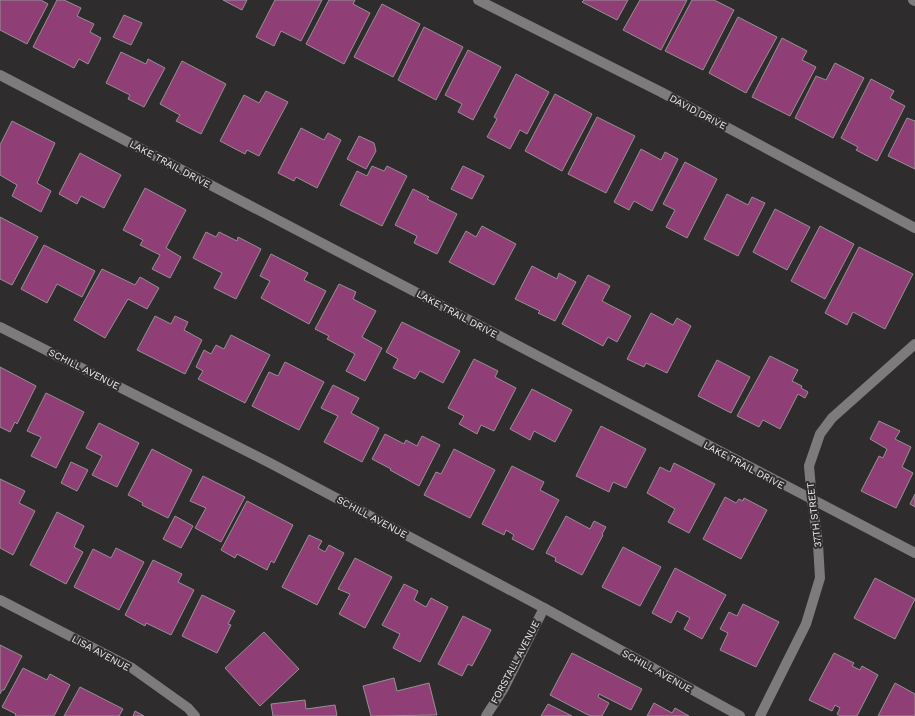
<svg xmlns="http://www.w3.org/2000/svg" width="915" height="716" viewBox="0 0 915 716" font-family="'Work Sans',sans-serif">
<rect width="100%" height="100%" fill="#2f2c2d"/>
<g fill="#903f76" stroke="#949193">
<path d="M0 0H41L48 4 27 44 0 30Z"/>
<path d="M57 0H64L81 8 77 16 94 24 90 32 101 38 88 64 79 59 74 68 33 47Z"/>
<path d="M223 0H247L242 10Z"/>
<path d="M275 0H322L301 41 281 31 274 46 256 37Z"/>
<path d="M329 0H355L353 4 370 13 344 64 306 44Z"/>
<path d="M584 0H628L617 20 582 2Z"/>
<path d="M640 0H687L661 50 623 30Z"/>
<path d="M692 0H714L734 10 703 70 665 51Z"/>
<path d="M382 4 420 24 393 77 354 57Z"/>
<path d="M124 15 142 23 131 45 113 37Z"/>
<path d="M738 17 777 37 746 93 709 73Z"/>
<path d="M424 27 463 47 436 100 398 80Z"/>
<path d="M782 38 807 51 802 60 816 67 790 116 752 97Z"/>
<path d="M468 50 501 67 473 120 458 112 462 104 445 95Z"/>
<path d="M121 52 146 64 148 59 165 68 144 107 128 99 130 95 106 83Z"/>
<path d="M182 61 226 84 201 134 176 121 180 115 160 104Z"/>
<path d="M835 63 864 78 833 138 795 118 816 76 826 80Z"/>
<path d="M516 74 549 92 527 134 520 130 510 149 487 137 497 119 494 117Z"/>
<path d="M871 79 894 91 890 98 905 106 877 161 856 150 858 147 841 138Z"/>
<path d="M266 91 288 102 259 156 247 150 245 154 220 141 244 95 259 103Z"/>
<path d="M555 94 592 114 562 171 525 151Z"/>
<path d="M597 117 635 136 606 193 568 174Z"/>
<path d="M907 118 915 121V169L888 156Z"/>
<path d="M12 121 55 143 37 183 51 191 41 212 12 196 17 185 0 175V145Z"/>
<path d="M301 128 324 140 328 133 341 140 317 188 296 177 294 181 278 173Z"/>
<path d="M359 136 374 143 376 151 366 169 347 159Z"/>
<path d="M641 149 661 160 665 152 678 159 652 211 634 201 629 210 614 202Z"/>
<path d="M80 153 121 175 104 208 81 196 77 204 59 194Z"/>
<path d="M685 162 717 179 687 238 666 227 675 210 663 204Z"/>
<path d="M372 166 384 171 387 166 407 176 382 226 340 205 357 171 367 176Z"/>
<path d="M463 166 484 176 472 199 451 189Z"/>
<path d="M145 188 186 210 166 248 181 257 170 278 152 269 160 255 140 245 143 240 123 230Z"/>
<path d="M413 189 429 197 427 199 457 214 437 254 414 243 417 236 395 225Z"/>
<path d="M727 194 748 205 752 197 765 203 738 256 704 239Z"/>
<path d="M775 209 810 227 787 270 753 252Z"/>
<path d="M0 217 38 237 12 285 0 279Z"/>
<path d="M482 226 516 244 494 285 449 262 466 231 476 237Z"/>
<path d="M820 226 854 244 825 299 791 281Z"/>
<path d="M206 232 216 237 219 232 237 241 238 237 261 249 236 299 214 288 222 273 193 258Z"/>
<path d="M44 245 95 271 82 297 57 284 47 303 21 289Z"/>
<path d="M859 247 913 274 885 329 853 312 847 325 825 313Z"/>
<path d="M271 254 308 273 304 280 326 291 309 324 261 298 270 281 260 276Z"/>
<path d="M532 266 557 279 559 273 576 282 555 321 538 313 540 311 515 299Z"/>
<path d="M102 269 135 285 140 277 159 288 147 309 128 299 105 338 74 320Z"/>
<path d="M588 275 610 286 602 301 631 316 617 342 608 337 603 346 562 324Z"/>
<path d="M339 284 356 292 353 299 376 311 362 337 382 348 365 381 346 371 355 354 327 339 329 336 315 329Z"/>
<path d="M651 313 673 325 677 318 691 326 667 373 646 363 644 367 627 359Z"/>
<path d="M155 316 171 324 175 316 188 322 184 330 202 340 185 374 137 350Z"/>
<path d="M402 322 460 351 443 383 420 371 415 379 393 368 398 359 386 352Z"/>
<path d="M231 335 270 355 245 403 198 379 203 371 196 367 204 350 211 354 216 345 224 349Z"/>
<path d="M770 356 798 370 792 381 802 386 801 388 808 392 805 398 798 394 780 429 763 420 759 427 737 416Z"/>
<path d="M474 359 498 371 495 377 516 388 494 431 481 425 477 434 459 424 464 416 448 408Z"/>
<path d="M717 360 750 377 731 413 698 396Z"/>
<path d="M285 362 324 382 299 430 252 406 269 372 278 376Z"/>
<path d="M0 367 36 386 17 424 15 422 10 432 0 427Z"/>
<path d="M333 385 359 398 351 413 379 428 362 462 324 442 338 416 321 408Z"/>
<path d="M532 389 572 410 555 442 534 431 530 440 510 429Z"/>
<path d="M46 393 84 412 56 468 31 456 41 437 27 431Z"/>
<path d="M879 421 900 431 895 439 911 447 902 467 913 473 896 508 861 491 879 456 883 458 887 449 870 439Z"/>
<path d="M99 423 139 443 117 487 92 475 102 456 86 448Z"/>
<path d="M601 426 646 449 626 488 613 482 609 492 576 476Z"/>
<path d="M385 434 404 444 406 440 417 446 422 436 440 445 419 486 390 470 391 469 372 459Z"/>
<path d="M152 449 192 470 168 518 142 505 143 503 128 495Z"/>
<path d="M454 449 495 470 470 518 424 495 436 472 441 474Z"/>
<path d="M71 462 88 470 77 491 61 483Z"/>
<path d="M674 463 715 484 689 533 668 522 675 509 647 493 660 467 670 472Z"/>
<path d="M512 466 544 482 540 490 559 500 533 550 512 539 514 535 506 530 504 535 482 524Z"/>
<path d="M203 476 245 497 221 542 195 528 206 508 190 501Z"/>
<path d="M0 479 25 491 19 503 35 511 13 555 0 548Z"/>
<path d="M915 494V507L910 504Z"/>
<path d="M725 497 736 503 739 499 743 501 744 498 767 510 741 559 703 539Z"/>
<path d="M247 501 293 525 274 563 271 561 267 570 237 554 235 558 221 550Z"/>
<path d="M57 512 84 526 74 547 83 552 66 584 30 565Z"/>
<path d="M175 516 193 526 181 548 163 539Z"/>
<path d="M566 516 590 529 594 521 606 527 602 534 603 535 582 575 555 561 556 558 546 553Z"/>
<path d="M309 535 322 541 318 548 325 552 329 545 344 553 317 605 282 587Z"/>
<path d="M623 547 661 567 640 606 602 587Z"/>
<path d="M116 548 144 562 119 610 74 587 93 549 111 558Z"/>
<path d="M355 558 392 577 365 628 339 614 350 594 338 589Z"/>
<path d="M153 560 182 574 178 582 194 590 171 635 146 623 145 626 125 615Z"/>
<path d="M675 568 726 595 702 639 684 629 690 618 677 611 671 623 652 613Z"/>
<path d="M875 578 915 599 895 639 854 618Z"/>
<path d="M404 584 418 591 414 600 426 607 431 598 448 607 420 662 393 648 400 634 382 625Z"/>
<path d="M202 595 235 611 228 624 231 625 217 653 182 636Z"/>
<path d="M743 604 779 622 756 667 720 650 728 633 720 629 729 612 737 616Z"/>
<path d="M463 616 491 630 472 666 468 664 462 676 438 664Z"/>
<path d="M264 632 299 669 260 706 225 668Z"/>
<path d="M0 645 22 656 4 690H2L0 694Z"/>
<path d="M572 653 642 689 631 710 599 694 598 697 609 703 602 716H590L550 695Z"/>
<path d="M834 653 854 663 852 666 860 670 862 666 878 675 857 716H840L837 714 840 708 835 705 832 711 809 700Z"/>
<path d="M23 668 47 680 50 674 70 685 54 716H15L16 714 2 707Z"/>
<path d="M394 678 397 691 429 683 437 715 371 716 363 686Z"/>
<path d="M895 683 915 694V716H878Z"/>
<path d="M80 687 123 709 119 716H64Z"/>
<path d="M305 700 306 709 335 705 337 716H273L271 704Z"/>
<path d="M654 703 672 713 675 708 689 716H647Z"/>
<path d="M548 704 572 716H541Z"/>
<path d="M135 711 144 716H133Z"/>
</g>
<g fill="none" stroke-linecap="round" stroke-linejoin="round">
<g stroke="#7e7b7d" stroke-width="10">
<path d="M478 0 661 92 915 228"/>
<path d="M913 0 915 1"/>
<path d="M0 75 915 553"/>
<path d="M0 327 270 463 544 608 740 716"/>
<path d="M0 600 132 668 188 708 195 716"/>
<path d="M486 716 504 688 544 608"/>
<path d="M760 716 806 624 820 578 818 544 812 500 809 466 820 434 832 418 915 344"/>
</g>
</g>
<g text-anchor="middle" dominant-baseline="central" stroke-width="4" stroke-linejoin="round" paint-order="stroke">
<g font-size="10" fill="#ecebec" stroke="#2f2c2d">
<text transform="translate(698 112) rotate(28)">DAVID DRIVE</text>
<text transform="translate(170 164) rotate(28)">LAKE TRAIL DRIVE</text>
<text transform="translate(457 314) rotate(28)">LAKE TRAIL DRIVE</text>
<text transform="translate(84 369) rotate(27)">SCHILL AVENUE</text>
<text transform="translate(744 465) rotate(28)">LAKE TRAIL DRIVE</text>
<text transform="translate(814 515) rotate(-97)">37TH STREET</text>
<text transform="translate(372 517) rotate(28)">SCHILL AVENUE</text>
<text transform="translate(101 653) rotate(28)">LISA AVENUE</text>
<text transform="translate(515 662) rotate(-62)">FORSTALL AVENUE</text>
<text transform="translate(657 671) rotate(29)">SCHILL AVENUE</text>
</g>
</g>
</svg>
